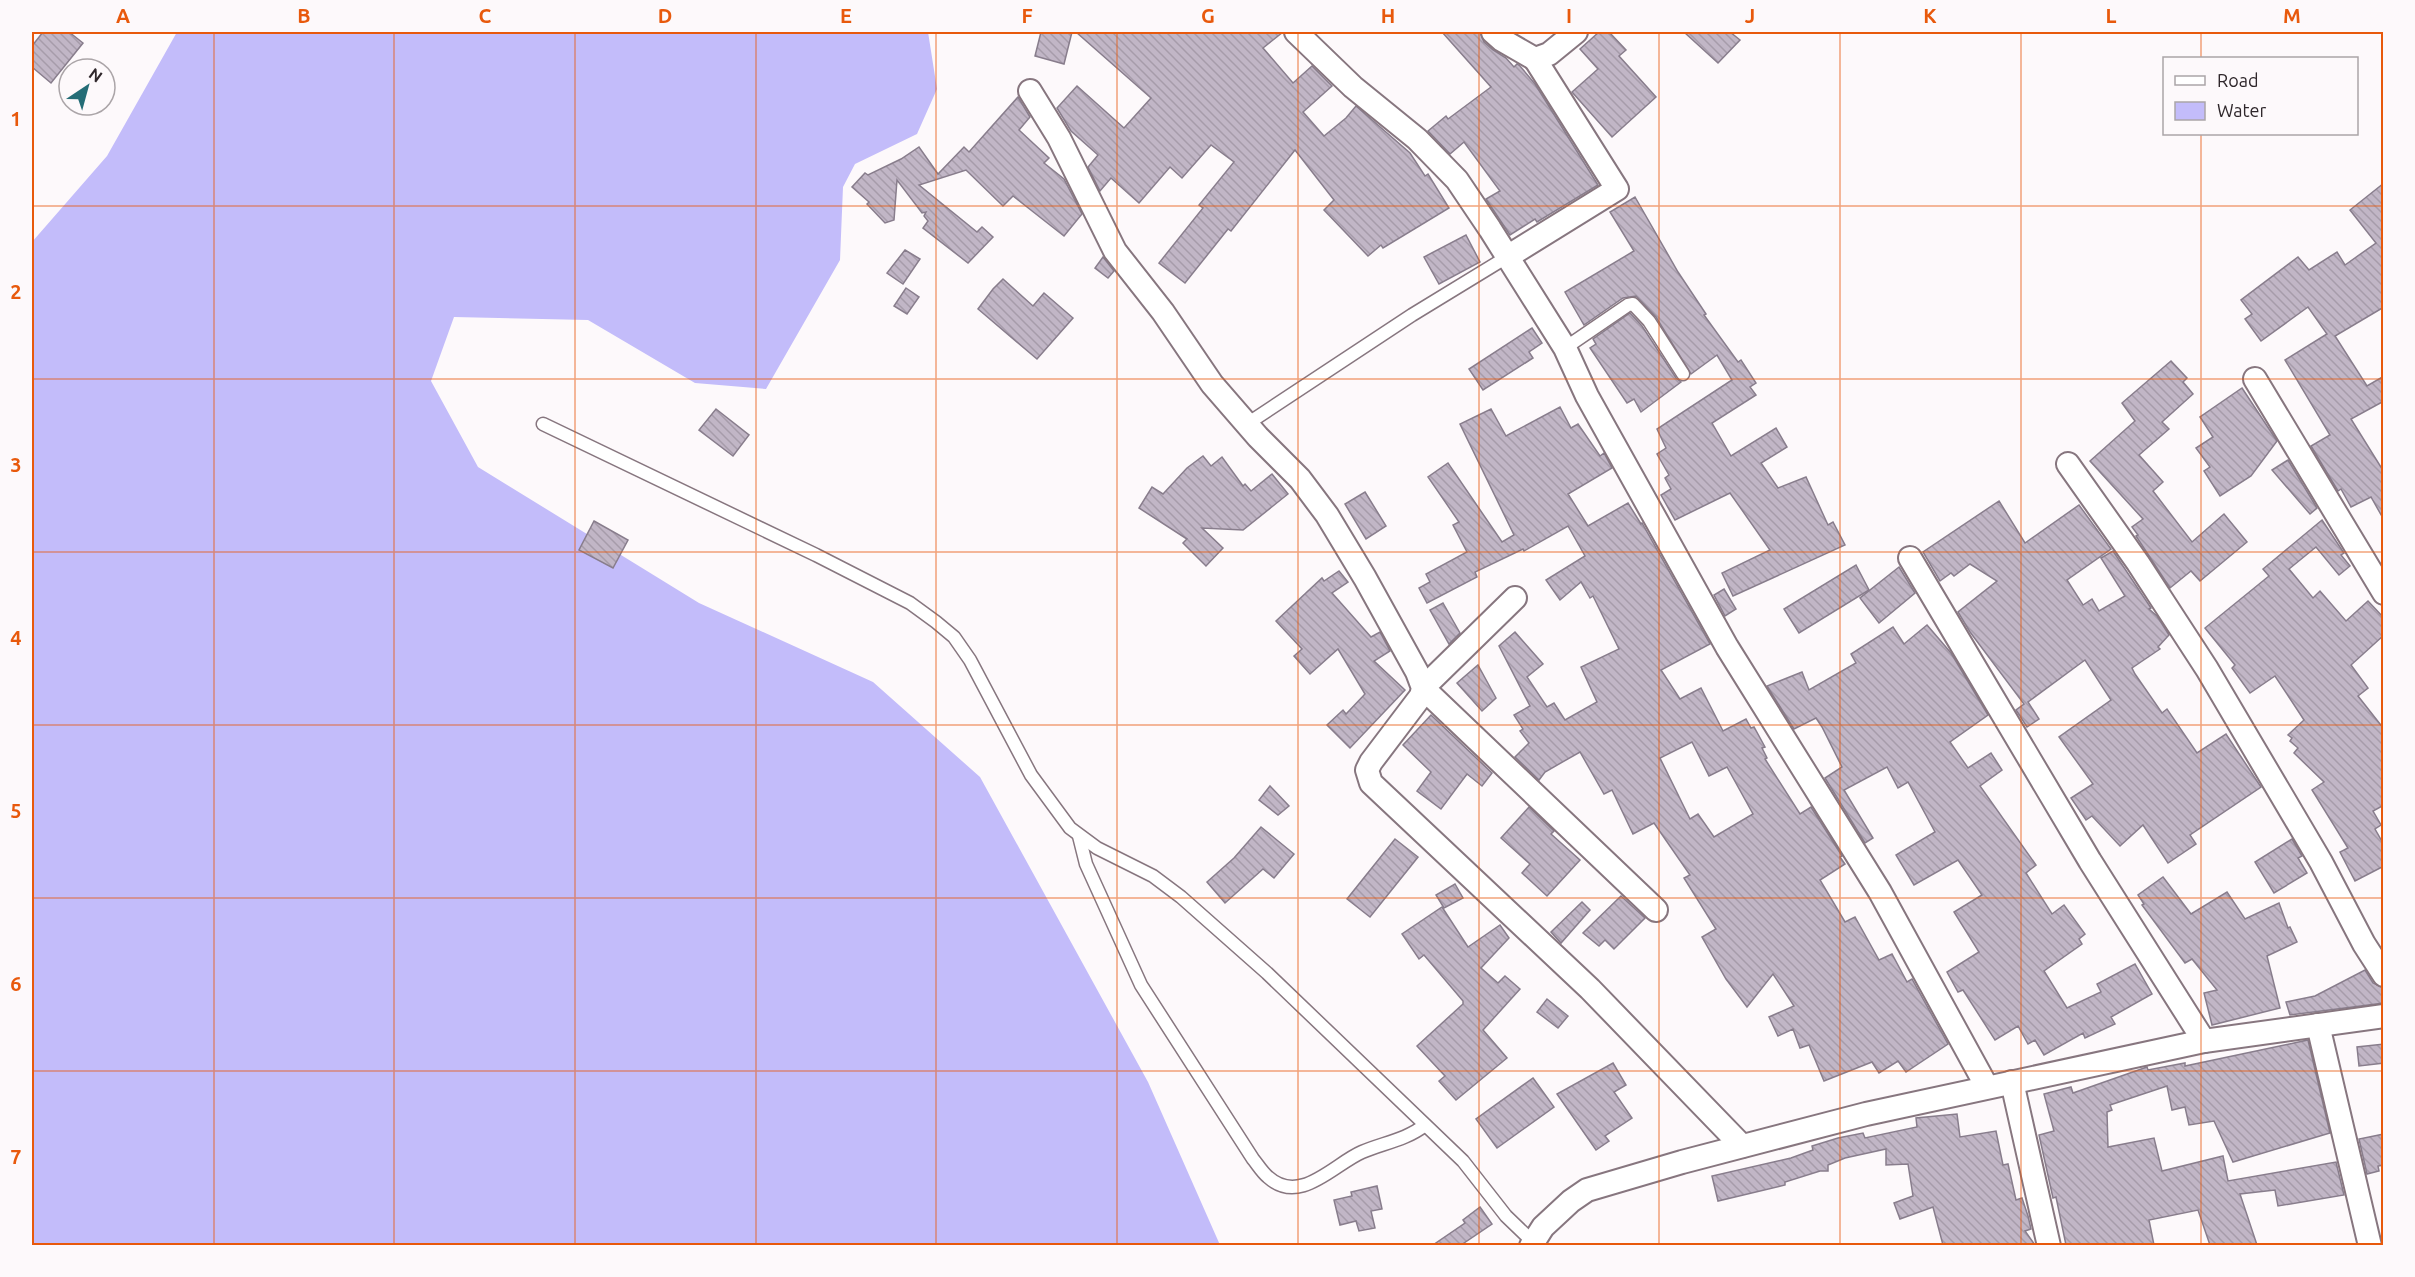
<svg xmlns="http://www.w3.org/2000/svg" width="2415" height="1277" viewBox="0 0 2415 1277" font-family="Ubuntu,sans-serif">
<defs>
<pattern id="building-back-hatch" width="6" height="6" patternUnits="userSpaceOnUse" patternTransform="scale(1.5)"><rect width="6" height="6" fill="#c1b6c6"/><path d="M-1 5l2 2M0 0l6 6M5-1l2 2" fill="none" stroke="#a69caa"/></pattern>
</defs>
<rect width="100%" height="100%" fill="#fdf9fb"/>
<path fill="#c3bcfa" d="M177 32H928L937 89 917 134 855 164 843 187 840 260 766 389 695 383 588 320 454 317 431 381 478 467 699 603 873 682 980 777 1148 1082 1220 1245H32V242L107 156Z"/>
<g fill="url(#building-back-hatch)" stroke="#887d8c" stroke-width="1.5" fill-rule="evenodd">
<path d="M43 32H69L83 43 51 83 32 67V46Z"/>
<path d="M1041 32H1072L1064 64 1035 56Z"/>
<path d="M1076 32H1283L1263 48 1293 83 1312 66 1332 86 1303 112 1324 136 1346 118 1356 106 1410 153 1425 176 1428 174 1449 208 1383 248 1381 245 1368 256 1324 210 1334 200 1295 150 1231 231 1228 229 1185 283 1159 263 1203 208 1199 205 1234 162 1211 145 1182 178 1170 167 1139 203 1111 178 1100 191 1088 167 1098 155 1071 131 1057 108 1077 86 1124 128 1151 98Z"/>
<path d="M1442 32H1480L1484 42 1493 50 1506 58 1514 67 1517 64 1520 66 1535 84 1598 185 1537 222 1535 219 1510 235 1486 199 1500 191 1464 142 1450 154 1428 131 1446 116 1448 119 1491 87Z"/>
<path d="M1599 32H1609L1626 50 1619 56 1656 97 1612 137 1572 92 1598 69 1580 49Z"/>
<path d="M1684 32H1730L1740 40 1718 63Z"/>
<path d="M1018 97 1030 117 1019 130 1049 158 1044 163 1064 179 1082 214 1064 236 1013 196 1003 206 966 170 919 185 977 232 982 227 993 237 968 263 923 228 928 221 924 216 926 212 922 213 897 180 894 220 885 223 867 204 869 202 852 187 865 173 868 175 901 159 919 147 938 174 964 147 969 152Z"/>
<path d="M2384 183V307L2335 336 2367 386 2384 376V401L2351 419 2384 472V520L2371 497 2351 507 2341 489 2338 491 2311 446 2330 435 2285 360 2327 334 2308 307 2261 341 2245 319 2252 314 2241 300 2298 257 2309 270 2337 252 2345 265 2376 243 2350 210Z"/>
<path d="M1635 197 1678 272 1706 314 1704 315 1738 362 1741 360 1756 383 1750 387 1756 395 1712 423 1731 456 1776 428 1787 447 1761 463 1778 488 1806 477 1828 525 1833 522 1845 545 1733 596 1722 573 1770 550 1730 493 1675 520 1661 495 1671 489 1665 478 1669 475 1657 454 1666 448 1657 429 1732 380 1717 355 1691 374 1656 317 1636 296 1623 298 1584 325 1565 292 1634 251 1610 212Z"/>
<path d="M1466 235 1480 262 1439 284 1424 257Z"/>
<path d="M905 250 920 259 903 284 887 273Z"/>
<path d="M1103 257 1114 271 1108 278 1095 268Z"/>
<path d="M1003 279 1033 306 1044 293 1073 318 1037 359 978 309 993 289Z"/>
<path d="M906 288 919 297 907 314 894 306Z"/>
<path d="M1630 313 1642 326 1676 378 1681 382 1641 412 1634 399 1627 403 1590 348 1596 344 1593 339Z"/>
<path d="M1532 328 1542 343 1529 352 1533 358 1483 390 1469 369Z"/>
<path d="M2171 361 2187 378 2183 382 2193 394 2162 422 2169 429 2139 455 2163 482 2153 491 2192 542 2224 514 2247 542 2200 581 2191 571 2170 588 2136 536 2138 535 2132 527 2143 519 2090 461 2135 421 2122 403Z"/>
<path d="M2242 388 2277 441 2251 476 2220 496 2204 471 2210 467 2196 448 2213 437 2200 417Z"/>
<path d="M1560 407 1571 428 1578 424 1600 456 1604 453 1612 468 1568 494 1588 526 1628 503 1641 524 1642 523 1710 644 1661 670 1680 699 1701 688 1723 731 1746 719 1751 728 1754 727 1765 747 1762 748 1767 758 1765 759 1800 814 1811 807 1842 856 1840 857 1845 864 1820 880 1845 922 1855 917 1879 960 1892 954 1907 982 1912 979 1948 1044 1906 1072 1898 1061 1879 1073 1872 1062 1824 1081 1809 1045 1800 1048 1793 1029 1778 1036 1769 1017 1794 1006 1773 974 1747 1007 1726 979 1702 937 1716 929 1684 878 1690 875 1654 823 1633 834 1612 790 1604 794 1580 752 1545 772 1539 780 1515 757 1529 743 1520 731 1523 729 1514 715 1530 706 1499 646 1515 632 1543 664 1527 677 1547 707 1554 703 1565 720 1597 702 1581 667 1619 649 1593 596 1590 598 1581 582 1560 600 1546 580 1585 556 1568 526 1524 551 1523 549 1475 572 1477 577 1427 603 1419 588 1430 582 1426 574 1467 552 1453 525 1459 522 1428 477 1448 463 1502 542 1514 535 1460 424 1491 409 1506 436ZM1692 742 1709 776 1727 767 1753 814 1714 837 1698 814 1690 819 1660 758Z"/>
<path d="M716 409 749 435 733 456 699 430Z"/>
<path d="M1203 456 1211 466 1222 457 1243 486 1245 484 1251 491 1272 474 1288 494 1243 530 1202 528 1223 548 1206 566 1183 543 1187 539 1139 508 1152 487 1163 494 1187 468Z"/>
<path d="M2288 460 2317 508 2310 514 2272 470Z"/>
<path d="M1365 492 1386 526 1366 539 1345 504Z"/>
<path d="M1999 501 2025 543 2079 505 2111 549 2067 580 2083 605 2092 599 2099 611 2125 596 2101 558 2113 551 2151 608 2149 609 2157 616 2169 635 2158 647 2160 649 2132 668 2135 674 2162 713 2167 709 2197 753 2226 734 2261 787 2190 835 2196 844 2168 863 2143 825 2120 846 2092 816 2086 820 2071 798 2093 784 2059 737 2111 700 2085 660 2028 702 2039 719 2027 727 2016 710 2024 704 1970 632 1958 612 1997 581 1970 564 1954 576 1951 573 1940 581 1923 552Z"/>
<path d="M2322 520 2344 553 2341 555 2350 566 2339 575 2316 547 2289 569 2313 598 2320 591 2346 621 2368 601 2384 618V635L2351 665 2368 688 2358 696 2384 729V805L2373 811 2381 825 2375 829 2384 845V866L2355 881 2340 852 2348 848 2312 790 2324 782 2294 753 2298 748 2290 741 2292 738 2288 735 2304 720 2275 676 2250 693 2232 668 2235 665 2205 628 2269 576 2263 569Z"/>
<path d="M594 521 628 540 613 568 579 550Z"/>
<path d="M1856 565 1869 590 1799 633 1784 609Z"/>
<path d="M1899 567 1915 593 1879 623 1860 598Z"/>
<path d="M1339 571 1348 582 1332 593 1371 637 1380 632 1390 651 1374 661 1405 690 1350 748 1327 725 1343 710 1346 714 1365 694 1338 649 1310 674 1294 656 1302 649 1276 621 1322 578 1324 581Z"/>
<path d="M1724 589 1736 609 1725 616 1714 595Z"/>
<path d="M1443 603 1460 633 1449 644 1430 610Z"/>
<path d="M1927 625 1951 653 1988 715 1950 742 1968 768 1991 753 2002 770 1980 786 2036 865 2026 873 2052 914 2064 905 2085 934 2079 939 2082 944 2044 971 2067 1008 2101 992 2097 984 2135 964 2152 994 2111 1017 2115 1024 2085 1038 2083 1033 2044 1055 2035 1040 2028 1044 2018 1026 1995 1040 1963 990 1958 992 1947 972 1979 952 1954 912 1982 895 1958 860 1914 885 1896 855 1935 832 1908 782 1898 788 1887 767 1844 790 1873 838 1865 843 1825 778 1842 767 1822 727 1816 718 1794 729 1767 686 1802 672 1809 690 1856 663 1851 654 1893 627 1904 644Z"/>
<path d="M1478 665 1496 698 1482 711 1457 683Z"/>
<path d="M1431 715 1492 773 1482 786 1467 774 1441 809 1417 791 1431 772 1403 745Z"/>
<path d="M1270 786 1289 806 1278 815 1259 800Z"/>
<path d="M1529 807 1554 831 1551 834 1580 860 1547 896 1522 873 1530 864 1501 838Z"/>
<path d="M1261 827 1294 854 1274 878 1263 869 1225 903 1207 882 1234 858Z"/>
<path d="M1395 839 1418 857 1370 917 1347 899Z"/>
<path d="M2292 839 2302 856 2298 858 2307 873 2274 893 2255 862Z"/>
<path d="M2163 877 2191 914 2227 892 2245 919 2279 903 2288 928 2290 927 2297 942 2267 956 2280 1008 2212 1025 2204 993 2217 990 2192 959 2185 963 2142 905 2144 904 2138 895Z"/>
<path d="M1455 884 1463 898 1444 908 1436 895Z"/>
<path d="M1621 896 1645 918 1614 949 1605 940 1599 946 1583 933Z"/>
<path d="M1582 902 1590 910 1561 943 1551 932Z"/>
<path d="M1442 907 1468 947 1500 925 1509 938 1481 968 1498 983 1505 976 1520 989 1483 1030 1507 1058 1456 1100 1439 1081 1445 1076 1417 1046 1463 1004V1001L1424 955 1419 959 1402 934Z"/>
<path d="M2365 970 2373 983 2384 988V1003L2290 1015 2286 1002 2315 996Z"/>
<path d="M1547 999 1568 1016 1558 1028 1537 1012Z"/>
<path d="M2308 1040 2330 1133 2233 1162 2214 1121 2189 1125 2185 1107 2172 1110 2167 1086 2110 1105 2112 1110 2107 1112 2108 1147 2154 1138 2162 1171 2223 1156 2228 1181 2336 1162 2344 1195 2278 1206 2275 1190 2240 1194 2257 1245H2210L2198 1210 2149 1220 2154 1245H2066L2056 1197 2053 1198 2039 1135 2054 1131 2044 1094 2071 1087 2073 1093 2147 1067 2148 1070 2185 1063V1066Z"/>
<path d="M2384 1044V1063L2359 1066 2357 1047Z"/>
<path d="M1613 1063 1626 1085 1614 1092 1632 1118 1605 1136 1609 1141 1596 1150 1557 1094Z"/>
<path d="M1533 1078 1554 1107 1497 1148 1476 1119Z"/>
<path d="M1957 1114 1960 1137 1996 1131 2003 1165 2008 1164 2016 1200 2022 1198 2028 1216 2031 1229 2025 1231 2035 1245H1943L1933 1207 1900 1219 1894 1203 1913 1196 1908 1164 1886 1165V1149L1845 1158 1828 1165V1171H1820L1785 1182V1185L1718 1201 1712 1176 1791 1158 1813 1150 1812 1146 1838 1138 1863 1133 1865 1138 1917 1127 1916 1118Z"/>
<path d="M2384 1134V1165L2378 1166 2379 1171 2367 1174 2359 1139Z"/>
<path d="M1377 1186 1382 1209 1371 1211 1375 1228 1359 1231 1356 1221 1340 1225 1334 1200 1352 1196 1351 1192Z"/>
<path d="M1480 1207 1492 1224 1461 1245H1433L1465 1223 1463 1220Z"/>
</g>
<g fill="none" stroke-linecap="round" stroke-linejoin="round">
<defs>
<g id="lane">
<path d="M1565 348 1628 305 1633 304 1649 321 1683 374"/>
<path d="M543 424 816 555 910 603 936 622 954 637 970 660 1031 775 1070 828 1097 848 1153 876 1181 897 1267 973 1463 1161 1506 1216 1533 1242"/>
<path d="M1247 424 1412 315 1507 257"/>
<path d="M1079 836 1086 864 1141 985 1253 1159C1258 1165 1262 1172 1268 1177 1300 1206 1334 1164 1362 1152 1383 1143 1406 1140 1425 1125"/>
</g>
<g id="street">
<path d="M1296 32 1353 87 1417 139 1457 180 1490 229 1565 348 1587 396 1727 647 1880 892 1987 1087"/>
<path d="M1493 32 1502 40 1535 59 1549 54 1576 32"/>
<path d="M1030 91 1059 138 1115 251 1163 312 1212 384 1258 437 1300 479 1327 515 1365 578 1417 672 1423 688 1421 696 1371 762 1367 770 1371 783 1590 989 1742 1146"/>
<path d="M1507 257 1617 189 1535 59"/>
<path d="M2255 379 2384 593"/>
<path d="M2068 464 2138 563 2207 669 2321 862 2364 944 2384 975"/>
<path d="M1910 558 2090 861 2204 1041"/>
<path d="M1515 598 1423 688 1656 910"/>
<path d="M2318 1025 2370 1246"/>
<path d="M2012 1082 2049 1246"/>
<path d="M1531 1246 1543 1227 1571 1201 1587 1190 1682 1162 1866 1114 2204 1041 2384 1016"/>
</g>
</defs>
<use href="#lane" stroke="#87767f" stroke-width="15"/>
<use href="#street" stroke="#87767f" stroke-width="26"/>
<use href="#lane" stroke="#fff" stroke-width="12"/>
<use href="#street" stroke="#fff" stroke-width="22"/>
</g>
<path fill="none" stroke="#e8590c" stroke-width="1.5" stroke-opacity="0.55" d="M214 32V1246M394 32V1246M575 32V1246M756 32V1246M936 32V1246M1117 32V1246M1298 32V1246M1479 32V1246M1659 32V1246M1840 32V1246M2021 32V1246M2201 32V58M2201 134V1246M32 206H2384M32 379H2384M32 552H2384M32 725H2384M32 898H2384M32 1071H2384"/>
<rect width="2415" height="1277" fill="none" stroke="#fdf9fb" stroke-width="66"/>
<rect x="2163" y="57" width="195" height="78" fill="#fdf9fb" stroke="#aba5a8" stroke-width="1.5"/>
<rect x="2175" y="76" width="30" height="9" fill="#ffffff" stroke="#aba5a8" stroke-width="1.5"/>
<text x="2217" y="87" font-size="18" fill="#2f272b">Road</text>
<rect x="2175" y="102" width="30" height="18" fill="#c3bcfa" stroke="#aba5a8" stroke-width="1.5"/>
<text x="2217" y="117" font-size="18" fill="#2f272b">Water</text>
<g transform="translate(87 87) rotate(36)"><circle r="28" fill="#fdf9fb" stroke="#aba5a8" stroke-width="1.5"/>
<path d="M0-4.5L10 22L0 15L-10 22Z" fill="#246d77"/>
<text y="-9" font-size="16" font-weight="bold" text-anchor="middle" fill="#2f272b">N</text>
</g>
<rect x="33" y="33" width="2349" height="1211" fill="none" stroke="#e8590c" stroke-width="2"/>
<g font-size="20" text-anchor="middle" font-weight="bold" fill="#e8590c">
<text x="123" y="23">A</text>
<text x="304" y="23">B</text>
<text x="485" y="23">C</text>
<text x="665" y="23">D</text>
<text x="846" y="23">E</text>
<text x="1027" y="23">F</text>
<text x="1208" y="23">G</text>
<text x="1388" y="23">H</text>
<text x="1569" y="23">I</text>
<text x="1750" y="23">J</text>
<text x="1930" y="23">K</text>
<text x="2111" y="23">L</text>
<text x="2292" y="23">M</text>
<text x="16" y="126">1</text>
<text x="16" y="299">2</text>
<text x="16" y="472">3</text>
<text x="16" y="645">4</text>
<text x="16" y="818">5</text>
<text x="16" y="991">6</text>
<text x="16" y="1164">7</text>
</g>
</svg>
